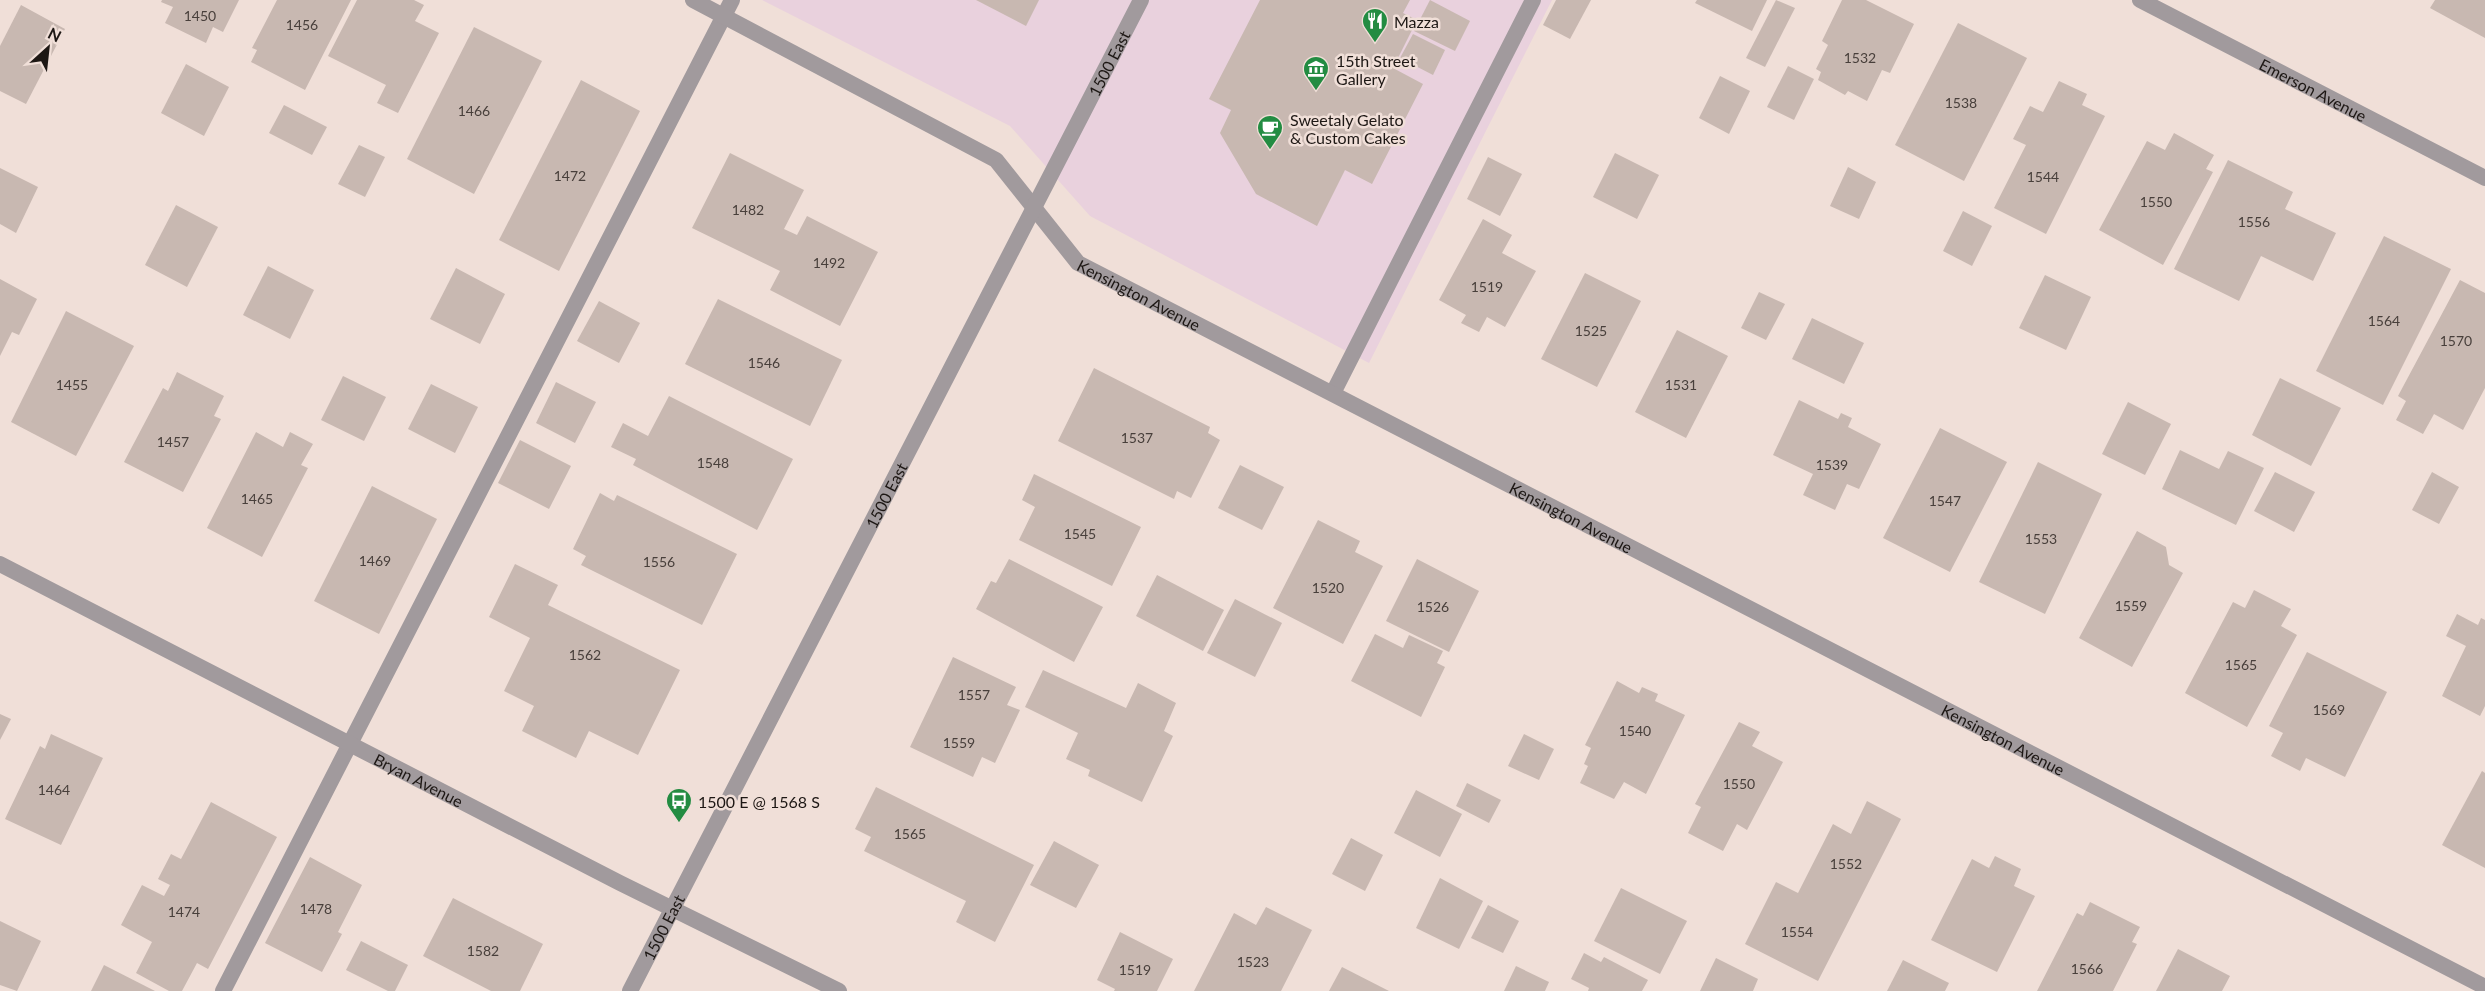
<svg xmlns="http://www.w3.org/2000/svg" width="2485" height="991" viewBox="0 0 2485 991" font-family="Lato,sans-serif">
<rect width="100%" height="100%" fill="#f0dfd8"/>
<path fill="#e9d1dd" d="M762 0H1552L1369 363 1090 216 1010 126Z"/>
<g fill="#c8b8b1">
<path d="M162 0H239L223 32 213 27 206 43 165 23 173 7 161 2Z"/>
<path d="M277 0H351L305 90 251 62 257 50 252 48Z"/>
<path d="M357 0H414L424 5 415 21 439 33 398 113 377 103 386 85 328 56Z"/>
<path d="M976 0H1039L1026 26Z"/>
<path d="M1260 0H1410L1403 13 1417 20 1393 68 1423 84 1372 184 1345 170 1317 226 1256 194 1220 133 1231 110 1209 99Z"/>
<path d="M1430 0 1470 21 1455 51 1414 31Z"/>
<path d="M1556 0H1591L1570 39 1543 25Z"/>
<path d="M1697 0H1767L1752 31 1695 3Z"/>
<path d="M1776 0 1795 8 1765 67 1746 58Z"/>
<path d="M1842 0H1866L1914 24 1890 73 1882 70 1867 101 1848 91 1845 95 1818 80 1821 72 1816 69 1828 45 1822 41Z"/>
<path d="M2435 0H2485V38L2430 8Z"/>
<path d="M21 5 65 29 26 104 0 91V46Z"/>
<path d="M1958 23 2027 58 1964 181 1895 145Z"/>
<path d="M474 27 542 61 474 194 407 159Z"/>
<path d="M1413 34 1445 50 1433 75 1400 58Z"/>
<path d="M186 64 229 87 204 136 161 113Z"/>
<path d="M1788 66 1814 79 1794 120 1767 107Z"/>
<path d="M1720 76 1750 91 1729 134 1699 118Z"/>
<path d="M581 80 640 111 559 271 499 240Z"/>
<path d="M2059 81 2087 94 2082 105 2105 116 2046 234 1994 208 2026 145 2013 139 2030 106 2043 112Z"/>
<path d="M284 105 327 127 312 155 269 133Z"/>
<path d="M2174 133 2214 155 2206 169 2213 172 2163 265 2099 230 2147 141 2165 150Z"/>
<path d="M359 145 385 157 365 197 338 184Z"/>
<path d="M730 153 804 190 784 229 797 235 807 216 878 252 840 326 770 290 780 271 692 228Z"/>
<path d="M1615 153 1659 175 1637 219 1593 197Z"/>
<path d="M1488 157 1522 174 1500 216 1467 199Z"/>
<path d="M2228 160 2293 192 2285 209 2336 233 2313 281 2261 256 2239 301 2174 269Z"/>
<path d="M1848 167 1876 182 1859 219 1830 206Z"/>
<path d="M0 168 38 187 16 233 0 224Z"/>
<path d="M176 205 218 227 187 287 145 265Z"/>
<path d="M1963 211 1992 226 1972 266 1943 251Z"/>
<path d="M1483 219 1512 235 1502 253 1536 271 1505 327 1487 317 1479 332 1461 323 1466 315 1439 300Z"/>
<path d="M2384 236 2451 269 2383 405 2316 371Z"/>
<path d="M268 266 314 290 290 339 243 315Z"/>
<path d="M456 268 505 294 480 344 430 319Z"/>
<path d="M1585 273 1641 301 1597 387 1541 359Z"/>
<path d="M2045 275 2091 297 2066 350 2019 328Z"/>
<path d="M0 279 37 299 19 335 12 332 0 356Z"/>
<path d="M2460 280 2485 293V388L2463 430 2434 414 2423 434 2396 420 2406 401 2398 396Z"/>
<path d="M1759 292 1785 304 1766 340 1741 328Z"/>
<path d="M718 299 842 360 810 426 685 364Z"/>
<path d="M599 301 640 323 619 363 577 341Z"/>
<path d="M66 311 134 346 76 456 11 422Z"/>
<path d="M1812 318 1864 343 1844 384 1792 359Z"/>
<path d="M1677 330 1728 356 1686 438 1635 412Z"/>
<path d="M1094 368 1210 427 1208 433 1220 440 1191 498 1177 491 1174 499 1058 441Z"/>
<path d="M177 372 224 396 214 416 221 419 183 492 124 462 163 388 168 391Z"/>
<path d="M343 376 386 397 364 441 321 420Z"/>
<path d="M2280 378 2341 408 2311 466 2252 435Z"/>
<path d="M556 382 596 402 575 443 536 423Z"/>
<path d="M431 384 478 407 455 453 408 429Z"/>
<path d="M669 396 793 459 757 530 633 465 636 459 611 447 623 423 648 436Z"/>
<path d="M1799 400 1838 419 1841 413 1852 418 1848 427 1881 444 1859 489 1847 484 1835 510 1803 495 1813 474 1773 455Z"/>
<path d="M2128 402 2171 424 2145 475 2102 454Z"/>
<path d="M1940 428 2007 462 1950 572 1883 538Z"/>
<path d="M256 432 283 447 290 432 313 444 301 465 308 468 262 557 207 528Z"/>
<path d="M520 440 571 466 549 509 498 483Z"/>
<path d="M2180 450 2219 469 2228 451 2264 468 2236 525 2162 489Z"/>
<path d="M2038 462 2102 494 2045 614 1979 582Z"/>
<path d="M1240 465 1284 487 1262 530 1218 508Z"/>
<path d="M2275 472 2315 492 2294 532 2254 511Z"/>
<path d="M2432 472 2459 487 2439 524 2412 510Z"/>
<path d="M1034 474 1141 527 1112 586 1019 540 1035 507 1022 500Z"/>
<path d="M372 486 437 519 379 634 314 601Z"/>
<path d="M600 493 614 501 617 495 737 554 702 625 581 565 586 556 573 549Z"/>
<path d="M1318 520 1360 541 1355 552 1383 566 1343 644 1273 608Z"/>
<path d="M2137 531 2166 547 2169 565 2183 573 2132 667 2079 638Z"/>
<path d="M1009 559 1103 607 1074 662 976 609 991 581 996 583Z"/>
<path d="M1417 559 1479 591 1449 652 1386 621Z"/>
<path d="M515 564 558 585 548 605 680 670 638 755 589 731 576 758 522 731 534 706 504 691 530 638 489 617Z"/>
<path d="M1157 575 1224 610 1203 651 1136 616Z"/>
<path d="M2254 590 2291 609 2281 626 2297 635 2247 727 2185 693 2233 602 2245 608Z"/>
<path d="M1235 599 1282 623 1255 677 1207 653Z"/>
<path d="M2457 614 2478 625 2481 618 2485 620V706L2480 716 2442 696 2466 646 2446 636Z"/>
<path d="M1375 634 1403 648 1409 635 1443 651 1437 663 1445 667 1421 717 1351 681Z"/>
<path d="M2307 652 2387 692 2345 777 2306 758 2300 771 2271 756 2283 733 2269 726Z"/>
<path d="M953 657 1016 687 1007 705 1020 710 995 763 982 757 973 777 910 747Z"/>
<path d="M1043 670 1126 708 1138 683 1176 703 1164 731 1173 736 1142 802 1088 776 1090 770 1066 759 1078 733 1025 707Z"/>
<path d="M1617 681 1639 693 1642 687 1658 694 1655 701 1685 715 1646 794 1624 782 1614 799 1580 783 1588 766 1584 764 1591 748 1585 745Z"/>
<path d="M0 714 11 719 0 740Z"/>
<path d="M1739 722 1760 732 1752 746 1783 762 1747 830 1737 824 1723 851 1688 833 1701 807 1695 804Z"/>
<path d="M51 734 103 758 61 845 5 819 40 746 45 749Z"/>
<path d="M1524 734 1554 749 1539 780 1508 766Z"/>
<path d="M2482 771 2485 773V868L2442 845Z"/>
<path d="M1467 783 1501 800 1489 823 1456 806Z"/>
<path d="M876 787 1034 865 995 942 956 922 966 901 864 851 871 837 855 829Z"/>
<path d="M1416 790 1462 814 1440 857 1394 833Z"/>
<path d="M1867 801 1901 819 1818 981 1745 944 1776 882 1798 893 1833 824 1851 834Z"/>
<path d="M211 802 277 837 208 969 197 963 182 991H169L136 973 152 942 121 925 142 885 164 896 170 885 158 879 171 854 181 859Z"/>
<path d="M1351 838 1383 855 1365 891 1332 874Z"/>
<path d="M1054 841 1099 865 1076 908 1030 885Z"/>
<path d="M1995 856 2021 869 2014 886 2035 896 1997 972 1931 940 1972 859 1989 868Z"/>
<path d="M310 857 362 885 338 932 342 934 322 972 265 943Z"/>
<path d="M1440 878 1483 901 1459 949 1416 928Z"/>
<path d="M1621 888 1687 921 1660 974 1594 941Z"/>
<path d="M453 898 543 944 520 991H491L423 956Z"/>
<path d="M2090 902 2140 927 2132 942 2137 944 2113 991H2037L2077 913 2083 916Z"/>
<path d="M1488 905 1519 921 1503 953 1471 938Z"/>
<path d="M1266 907 1312 930 1281 991H1194L1234 913 1256 925Z"/>
<path d="M0 921 41 941 17 991 0 985Z"/>
<path d="M1120 932 1173 959 1157 991H1114L1115 989 1097 980Z"/>
<path d="M361 941 408 965 395 991H388L346 970Z"/>
<path d="M2178 949 2230 976 2222 991H2156Z"/>
<path d="M1584 953 1601 962 1604 957 1648 980 1642 991H1588L1589 988 1571 979Z"/>
<path d="M1716 958 1758 979 1753 991H1700Z"/>
<path d="M1903 960 1949 983 1945 991H1887Z"/>
<path d="M104 965 155 991H91Z"/>
<path d="M1516 966 1549 982 1545 991H1504Z"/>
<path d="M1342 967 1389 991H1329Z"/>
</g>
<g fill="none" stroke-linecap="round" stroke-linejoin="round">
<g stroke="#a19a9d" stroke-width="16">
<path d="M1333 393 1533 0"/>
<path d="M223 991 732 0"/>
</g>
<g stroke="#a19a9d" stroke-width="16">
<path id="s1" d="M693 0 996 160 1078 263 2485 987"/>
<path id="s2" d="M2140 0 2485 178"/>
<path id="s3" d="M0 564 620 883 839 991"/>
</g>
<path stroke="#a19a9d" stroke-width="16" id="s4" d="M630 991 1141 0"/>
</g>
<defs>
<symbol id="restaurant-pin" viewBox="-11 -11 22 30"><path d="M0 17L-7.5 6A9.5 9.5 0 1 1 7.5 6Z" fill="#238c42" stroke="#f0dfd8"/><path d="M-5-6h1v4h1v-4h1v4h1v-4h1v5L-1.5 .5V6h-2V.5L-5-1ZM5-6V6H3V1.5H1.5Q1.5-4 5-6Z" fill="#fff"/></symbol>
<symbol id="museum-pin" viewBox="-11 -11 22 30"><path d="M0 17L-7.5 6A9.5 9.5 0 1 1 7.5 6Z" fill="#238c42" stroke="#f0dfd8"/><path d="M0-6L6-3V-2H-6V-3ZM-5-1h2V3h-2ZM-1-1h2V3h-2ZM3-1h2V3H3ZM-6 4H6V6H-6Z" fill="#fff"/></symbol>
<symbol id="cafe-pin" viewBox="-11 -11 22 30"><path d="M0 17L-7.5 6A9.5 9.5 0 1 1 7.5 6Z" fill="#238c42" stroke="#f0dfd8"/><path d="M-5.5-4.5H6V0H3Q3 3.5 0 3.5H-2.5Q-5.5 3.5-5.5 0ZM3-3.2v2h1.7v-2ZM-6 4.5H4V6H-6Z" fill="#fff"/></symbol>
<symbol id="bus-pin" viewBox="-11 -11 22 30"><path d="M0 17L-7.5 6A9.5 9.5 0 1 1 7.5 6Z" fill="#238c42" stroke="#f0dfd8"/><path d="M-5-6H5V4H4V6H2V4H-2V6H-4V4H-5ZM-3.5-4V0h7V-4ZM-3.5 1.2v1.5H-2V1.2ZM2 1.2v1.5H3.5V1.2Z" fill="#fff"/></symbol>
</defs>
<g fill-rule="evenodd">
<use href="#restaurant-pin" x="1360" y="6" width="30" height="40"/>
<use href="#museum-pin" x="1301" y="54" width="30" height="40"/>
<use href="#cafe-pin" x="1255" y="113" width="30" height="40"/>
<use href="#bus-pin" x="664" y="786" width="30" height="40"/>
</g>
<g text-anchor="middle" dominant-baseline="central" stroke-width="5" stroke-linejoin="round" paint-order="stroke">
<g font-size="14" fill="#483f3b">
<text x="200" y="15">1450</text>
<text x="302" y="24">1456</text>
<text x="1860" y="57">1532</text>
<text x="1961" y="102">1538</text>
<text x="474" y="110">1466</text>
<text x="570" y="175">1472</text>
<text x="2043" y="176">1544</text>
<text x="2156" y="201">1550</text>
<text x="748" y="209">1482</text>
<text x="2254" y="221">1556</text>
<text x="829" y="262">1492</text>
<text x="1487" y="286">1519</text>
<text x="2384" y="320">1564</text>
<text x="1591" y="330">1525</text>
<text x="2456" y="340">1570</text>
<text x="764" y="362">1546</text>
<text x="72" y="384">1455</text>
<text x="1681" y="384">1531</text>
<text x="1137" y="437">1537</text>
<text x="173" y="441">1457</text>
<text x="713" y="462">1548</text>
<text x="1832" y="464">1539</text>
<text x="257" y="498">1465</text>
<text x="1945" y="500">1547</text>
<text x="1080" y="533">1545</text>
<text x="2041" y="538">1553</text>
<text x="375" y="560">1469</text>
<text x="659" y="561">1556</text>
<text x="1328" y="587">1520</text>
<text x="2131" y="605">1559</text>
<text x="1433" y="606">1526</text>
<text x="585" y="654">1562</text>
<text x="2241" y="664">1565</text>
<text x="974" y="694">1557</text>
<text x="2329" y="709">1569</text>
<text x="1635" y="730">1540</text>
<text x="959" y="742">1559</text>
<text x="1739" y="783">1550</text>
<text x="54" y="789">1464</text>
<text x="910" y="833">1565</text>
<text x="1846" y="863">1552</text>
<text x="316" y="908">1478</text>
<text x="184" y="911">1474</text>
<text x="1797" y="931">1554</text>
<text x="483" y="950">1582</text>
<text x="1253" y="961">1523</text>
<text x="2087" y="968">1566</text>
<text x="1135" y="969">1519</text>
</g>
<g font-size="16" fill="#1d1714" stroke="#f0dfd8" text-anchor="start">
<text x="1394" y="21">Mazza</text>
<text x="1336" y="60">15th Street<tspan x="1336" dy="18">Gallery</tspan></text>
<text x="1290" y="119">Sweetaly Gelato<tspan x="1290" dy="18">&amp; Custom Cakes</tspan></text>
<text x="698" y="801">1500 E @ 1568 S</text>
</g>
<g font-size="16" fill="#1d1714" stroke="#f0dfd8">
<text stroke="none"><textPath href="#s4" startOffset="1044">1500 East</textPath></text>
<text stroke="none"><textPath href="#s2" startOffset="195">Emerson Avenue</textPath></text>
<text stroke="none"><textPath href="#s1" startOffset="543">Kensington Avenue</textPath></text>
<text stroke="none"><textPath href="#s4" startOffset="558">1500 East</textPath></text>
<text stroke="none"><textPath href="#s1" startOffset="1029">Kensington Avenue</textPath></text>
<text stroke="none"><textPath href="#s1" startOffset="1515">Kensington Avenue</textPath></text>
<text stroke="none"><textPath href="#s3" startOffset="471">Bryan Avenue</textPath></text>
<text stroke="none"><textPath href="#s4" startOffset="72">1500 East</textPath></text>
</g>
</g>
<g transform="translate(48 48) rotate(27)" stroke="#f0dfd8" stroke-width="4.5" paint-order="stroke">
<path d="M0-4.5L10 22L0 15L-10 22Z" fill="#1d1714"/>
<text y="-9" font-size="16" font-weight="bold" text-anchor="middle" fill="#1d1714">N</text>
</g>
</svg>
